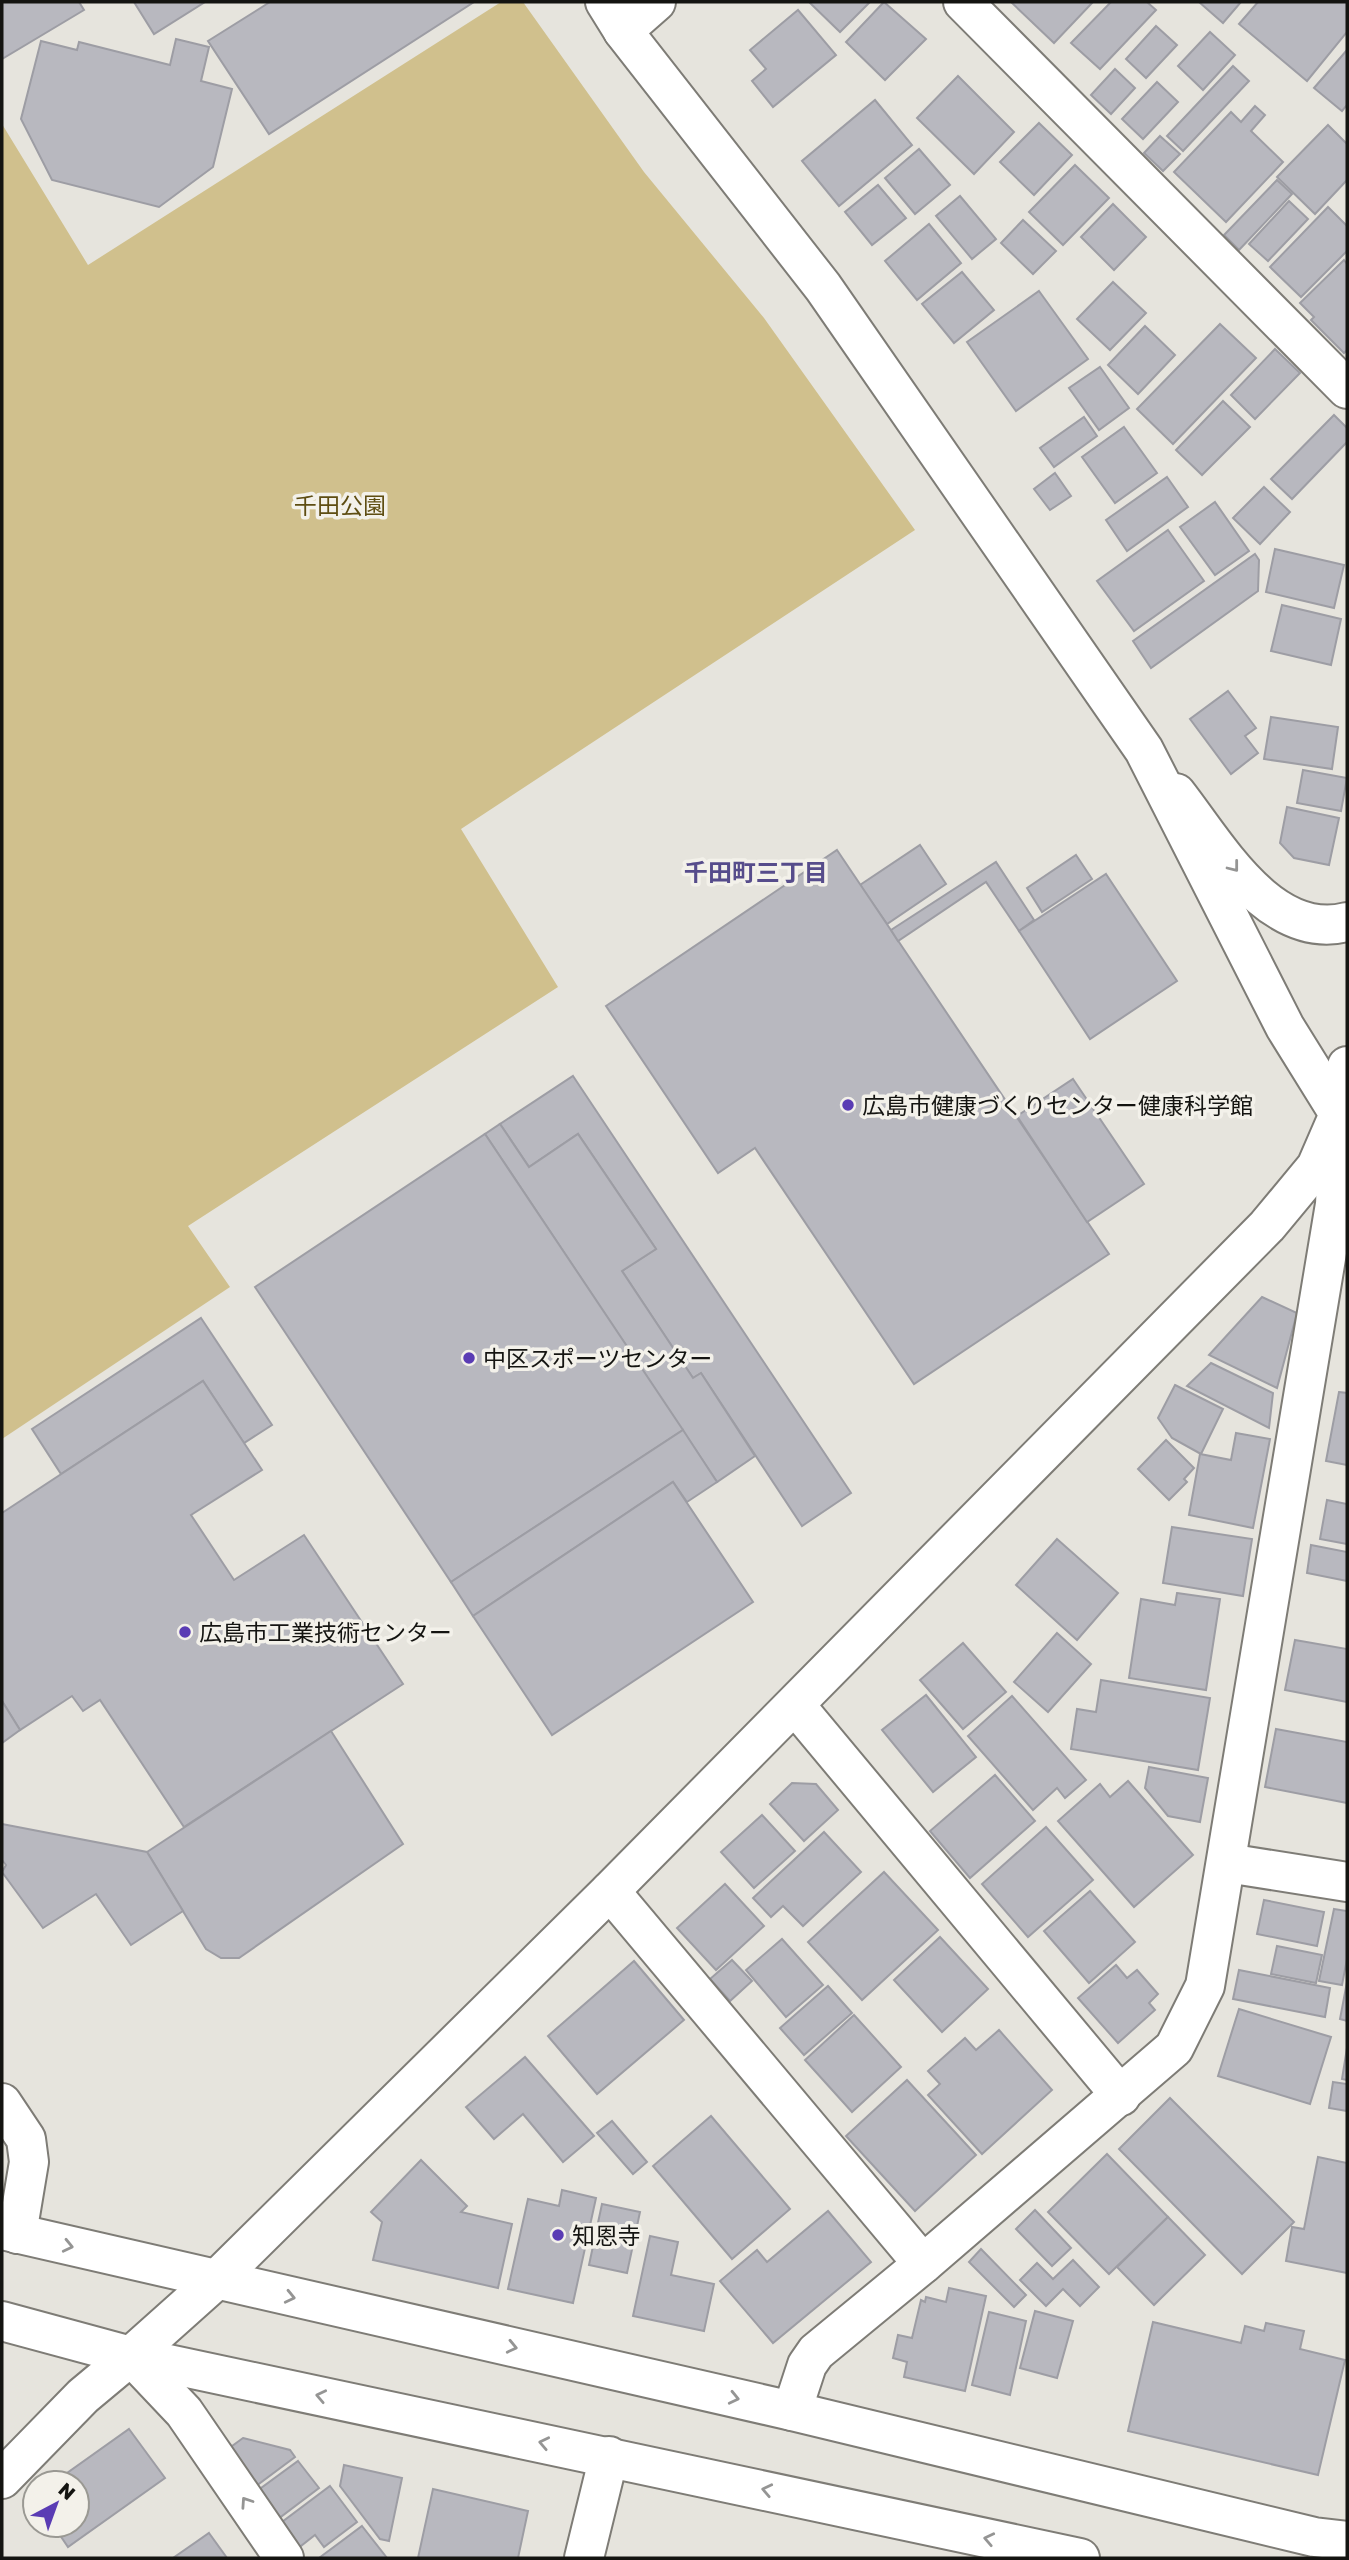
<svg xmlns="http://www.w3.org/2000/svg" width="1349" height="2560" viewBox="0 0 1349 2560" font-family="'Golos Text','Noto Sans JP',sans-serif">
<rect width="100%" height="100%" fill="#e6e4dd"/>
<path fill="#d0c08d" d="M501 2H523L644 172 764 318 915 530 461 829 558 987 188 1226 230 1287 2 1439V124L88 265Z"/>
<g fill="#b8b8bf" stroke="#9d9da4" stroke-width="2">
<path d="M2 2H79L84 10 2 59Z"/>
<path d="M134 2H205L154 34Z"/>
<path d="M270 2H474L269 134 208 41Z"/>
<path d="M809 2H870L840 32Z"/>
<path d="M884 2 926 39 885 80 846 42Z"/>
<path d="M1011 2H1093L1054 43Z"/>
<path d="M1111 2H1147L1156 10 1100 69 1071 43Z"/>
<path d="M1199 2H1241L1223 23Z"/>
<path d="M1258 2H1347V32L1307 81 1239 24Z"/>
<path d="M798 10 836 55 773 107 752 81 766 69 750 50Z"/>
<path d="M1156 26 1177 45 1146 78 1126 59Z"/>
<path d="M1210 32 1235 55 1203 90 1178 66Z"/>
<path d="M176 39 209 47 201 81 232 89 213 167 159 207 52 180 21 119 41 41 77 50 79 42 170 65Z"/>
<path d="M1347 50V105L1342 111 1314 88Z"/>
<path d="M1233 66 1249 81 1183 151 1167 136Z"/>
<path d="M1115 69 1135 88 1111 114 1091 95Z"/>
<path d="M958 76 1014 132 974 174 917 118Z"/>
<path d="M1157 82 1178 102 1143 139 1122 119Z"/>
<path d="M875 100 912 145 839 206 802 161Z"/>
<path d="M1255 106 1265 115 1251 131 1283 162 1226 222 1174 172 1231 112 1241 122Z"/>
<path d="M1039 123 1072 155 1034 195 1000 162Z"/>
<path d="M1328 125 1347 144V180L1315 214 1277 177Z"/>
<path d="M1160 136 1180 154 1163 171 1144 153Z"/>
<path d="M919 149 950 185 915 214 885 178Z"/>
<path d="M1075 165 1109 198 1063 245 1029 212Z"/>
<path d="M1277 180 1292 194 1239 250 1224 235Z"/>
<path d="M878 185 906 218 872 245 845 212Z"/>
<path d="M960 196 996 239 972 259 936 216Z"/>
<path d="M1289 201 1308 219 1268 261 1249 244Z"/>
<path d="M1113 204 1146 237 1114 270 1081 237Z"/>
<path d="M1328 207 1347 226V251L1301 297 1270 267Z"/>
<path d="M1023 220 1056 251 1033 274 1001 243Z"/>
<path d="M929 224 961 263 917 300 885 261Z"/>
<path d="M1344 260 1347 264V350L1344 353 1311 320 1314 317 1300 303Z"/>
<path d="M962 272 994 310 954 343 922 304Z"/>
<path d="M1113 282 1146 313 1110 350 1077 319Z"/>
<path d="M1039 291 1088 359 1016 411 967 342Z"/>
<path d="M1220 324 1256 358 1173 444 1137 409Z"/>
<path d="M1145 326 1175 355 1138 394 1108 365Z"/>
<path d="M1275 349 1300 373 1255 419 1231 395Z"/>
<path d="M1100 367 1129 408 1099 430 1069 388Z"/>
<path d="M1223 401 1250 427 1202 475 1176 450Z"/>
<path d="M1334 415 1347 428V442L1292 499 1271 479Z"/>
<path d="M1084 417 1097 436 1054 467 1040 448Z"/>
<path d="M1124 427 1157 473 1115 503 1082 457Z"/>
<path d="M1055 473 1071 496 1050 510 1034 489Z"/>
<path d="M1167 477 1188 507 1127 551 1106 520Z"/>
<path d="M1264 487 1290 512 1260 544 1233 518Z"/>
<path d="M1215 502 1249 551 1215 575 1180 527Z"/>
<path d="M1168 530 1204 581 1134 631 1097 581Z"/>
<path d="M1275 549 1344 565 1334 608 1266 592Z"/>
<path d="M1255 554 1259 560 1258 591 1151 668 1133 641Z"/>
<path d="M1282 605 1341 619 1331 665 1271 651Z"/>
<path d="M1228 691 1256 728 1245 736 1258 753 1231 774 1190 719Z"/>
<path d="M1271 717 1338 727 1332 769 1264 759Z"/>
<path d="M1303 770 1347 778 1341 811 1297 803Z"/>
<path d="M1287 807 1339 818 1329 865 1294 858 1280 843Z"/>
<path d="M920 845 946 884 887 924 860 885Z"/>
<path d="M837 850 1109 1254 914 1384 755 1148 718 1173 606 1006Z"/>
<path d="M1076 855 1092 879 1042 912 1027 888Z"/>
<path d="M996 862 1034 920 1019 931 986 882 898 941 891 930Z"/>
<path d="M1106 874 1177 981 1090 1039 1019 931Z"/>
<path d="M573 1076 851 1493 802 1526 701 1373 693 1378 622 1271 656 1249 578 1134 529 1167 500 1124Z"/>
<path d="M1073 1079 1144 1184 1087 1222 1017 1116Z"/>
<path d="M500 1124 529 1167 578 1134 656 1249 622 1271 693 1378 701 1373 755 1456 717 1482 485 1134Z"/>
<path d="M485 1134 683 1430 451 1582 255 1287Z"/>
<path d="M1262 1297 1297 1313 1277 1388 1209 1355Z"/>
<path d="M201 1318 272 1425 244 1443 203 1381 61 1474 32 1429Z"/>
<path d="M1211 1363 1273 1393 1269 1428 1187 1386Z"/>
<path d="M203 1381 262 1470 191 1515 234 1580 304 1535 403 1684 184 1827 100 1700 83 1711 72 1696 20 1730 2 1701V1513Z"/>
<path d="M1175 1385 1223 1409 1201 1454 1172 1438 1158 1418Z"/>
<path d="M1339 1392 1347 1393V1465L1326 1461Z"/>
<path d="M683 1430 717 1482 687 1502 673 1482 473 1616 451 1582Z"/>
<path d="M1236 1433 1270 1439 1253 1528 1189 1515 1200 1454 1231 1460Z"/>
<path d="M1166 1440 1194 1468 1184 1479 1187 1482 1169 1500 1138 1469Z"/>
<path d="M673 1482 753 1602 552 1735 473 1616Z"/>
<path d="M1327 1500 1347 1504V1544L1320 1539Z"/>
<path d="M1172 1527 1252 1539 1243 1596 1163 1583Z"/>
<path d="M1057 1539 1118 1593 1077 1640 1016 1585Z"/>
<path d="M1311 1545 1347 1552V1581L1307 1573Z"/>
<path d="M1177 1593 1220 1599 1206 1690 1129 1678 1141 1599 1175 1605Z"/>
<path d="M1057 1633 1091 1664 1048 1712 1014 1682Z"/>
<path d="M1295 1640 1347 1649V1702L1285 1690Z"/>
<path d="M963 1643 1006 1692 963 1729 920 1680Z"/>
<path d="M1101 1680 1210 1698 1198 1770 1071 1749 1077 1709 1096 1712Z"/>
<path d="M926 1695 976 1757 933 1792 882 1730Z"/>
<path d="M1012 1696 1086 1780 1065 1798 1057 1788 1033 1810 968 1736Z"/>
<path d="M2 1701 20 1730 2 1743Z"/>
<path d="M1276 1729 1347 1742V1803L1265 1787Z"/>
<path d="M331 1731 403 1844 239 1958H221L206 1949 147 1852Z"/>
<path d="M1149 1767 1208 1778 1200 1822 1168 1816 1145 1788Z"/>
<path d="M995 1775 1035 1821 970 1878 930 1831Z"/>
<path d="M1128 1781 1193 1855 1134 1907 1058 1821 1100 1784 1110 1797Z"/>
<path d="M792 1783 816 1784 838 1810 804 1841 770 1804Z"/>
<path d="M762 1815 795 1851 754 1888 721 1852Z"/>
<path d="M2 1824 147 1852 183 1911 131 1945 96 1894 43 1928 2 1872 6 1865 2 1860Z"/>
<path d="M1046 1827 1093 1880 1028 1937 982 1884Z"/>
<path d="M824 1832 861 1872 803 1926 783 1906 771 1917 753 1898Z"/>
<path d="M884 1872 938 1930 862 2000 808 1942Z"/>
<path d="M725 1884 764 1926 716 1970 677 1928Z"/>
<path d="M1090 1891 1135 1942 1089 1983 1044 1931Z"/>
<path d="M1264 1900 1324 1912 1317 1946 1257 1934Z"/>
<path d="M1334 1909 1347 1911V1959L1342 1985 1319 1981Z"/>
<path d="M940 1937 988 1989 942 2032 894 1980Z"/>
<path d="M782 1939 823 1985 786 2017 746 1970Z"/>
<path d="M1277 1946 1322 1955 1316 1983 1271 1974Z"/>
<path d="M732 1960 752 1981 730 2001 710 1979Z"/>
<path d="M634 1961 684 2020 597 2094 548 2036Z"/>
<path d="M1116 1965 1127 1978 1137 1970 1158 1994 1149 2003 1155 2010 1118 2043 1078 1998Z"/>
<path d="M1239 1970 1330 1988 1325 2017 1233 1999Z"/>
<path d="M1347 1982V2021L1340 2019Z"/>
<path d="M828 1986 852 2013 804 2055 780 2028Z"/>
<path d="M1239 2009 1331 2037 1310 2104 1218 2076Z"/>
<path d="M854 2015 901 2067 852 2112 805 2060Z"/>
<path d="M999 2030 1052 2090 982 2154 928 2095 940 2084 928 2071 965 2038 976 2050Z"/>
<path d="M1347 2048V2080L1342 2079Z"/>
<path d="M525 2057 594 2136 563 2162 523 2114 494 2139 466 2107Z"/>
<path d="M907 2080 976 2155 915 2211 846 2136Z"/>
<path d="M1333 2082 1347 2084V2111L1329 2108Z"/>
<path d="M1170 2098 1294 2222 1242 2274 1119 2149Z"/>
<path d="M711 2116 790 2209 732 2259 653 2166Z"/>
<path d="M612 2121 647 2162 633 2174 597 2133Z"/>
<path d="M1107 2154 1168 2217 1109 2274 1048 2212Z"/>
<path d="M1318 2157 1347 2163V2273L1286 2261 1292 2227 1304 2229Z"/>
<path d="M421 2160 467 2206 461 2212 512 2224 498 2288 373 2260 382 2222 371 2212Z"/>
<path d="M562 2190 596 2198 573 2303 508 2289 528 2199 559 2206Z"/>
<path d="M602 2204 640 2212 627 2273 589 2265Z"/>
<path d="M1035 2210 1071 2248 1052 2266 1016 2229Z"/>
<path d="M828 2211 871 2262 773 2343 720 2281 757 2250 767 2262Z"/>
<path d="M1168 2217 1205 2255 1154 2305 1117 2267Z"/>
<path d="M650 2236 678 2242 671 2275 714 2284 704 2331 633 2316Z"/>
<path d="M981 2249 1026 2295 1014 2307 969 2262Z"/>
<path d="M1073 2260 1099 2287 1080 2306 1063 2289 1046 2306 1020 2280 1037 2263 1053 2279Z"/>
<path d="M949 2288 986 2296 965 2391 904 2377 907 2362 893 2358 898 2335 912 2338 921 2300 925 2302 926 2297 946 2302Z"/>
<path d="M1035 2311 1073 2321 1057 2378 1020 2368Z"/>
<path d="M989 2312 1026 2321 1010 2395 972 2385Z"/>
<path d="M1153 2322 1241 2343 1245 2326 1264 2331 1266 2323 1304 2331 1300 2349 1345 2360 1318 2475 1128 2431Z"/>
<path d="M129 2429 165 2478 68 2547 53 2525H77V2483H53Z"/>
<path d="M243 2438 290 2450 295 2457 256 2486 228 2449Z"/>
<path d="M298 2461 319 2488 278 2519 257 2491Z"/>
<path d="M344 2465 402 2478 389 2541 380 2539 340 2486Z"/>
<path d="M330 2486 357 2522 324 2547 315 2535 297 2549 278 2525Z"/>
<path d="M433 2489 528 2511 518 2558H418Z"/>
<path d="M362 2526 387 2558H319Z"/>
<path d="M209 2533 227 2558H173Z"/>
</g>
<g fill="none" stroke-linecap="round" stroke-linejoin="round">
<defs>
<g id="street">
<path d="M963 2 1347 389"/>
<path d="M623 31 656 2"/>
<path d="M1176 793C1216 844 1270 942 1347 922"/>
<path d="M795 1705 1121 2096"/>
<path d="M1227 1863 1347 1882"/>
<path d="M610 1891 923 2264"/>
<path d="M792 2411 807 2365 816 2352 923 2264 1174 2048 1205 1986 1335 1204 1339 1117"/>
<path d="M2 2479 83 2396 131 2356 184 2412 284 2558"/>
<path d="M584 2558 609 2456"/>
</g>
<g id="secondary">
<path d="M1347 1066 1339 1114 1347 1116"/>
<path d="M2 2103 26 2139 29 2162 17 2234"/>
<path d="M2 2230 792 2411 1314 2537 1347 2541"/>
<path d="M2 2321 131 2356 1080 2558"/>
<path d="M131 2356 216 2280 610 1891 1267 1226 1316 1167 1339 1114 1285 1027 1144 750 823 287 623 31 605 2"/>
</g>
</defs>
<use href="#street" stroke="#7e7c76" stroke-width="42"/>
<use href="#secondary" stroke="#7e7c76" stroke-width="42"/>
<use href="#street" stroke="#fff" stroke-width="38"/>
<use href="#secondary" stroke="#fff" stroke-width="38"/>
</g>
<defs><path id="oneway-chevron" d="M-2-3.5L2.5 0L-2 3.5" fill="none" stroke-width="1.6" stroke-linecap="round" stroke-linejoin="round" transform="scale(1.75)"/></defs>
<g stroke="#959594">
<use href="#oneway-chevron" transform="translate(1234 867) rotate(52)"/>
<use href="#oneway-chevron" transform="translate(68 2246) rotate(13)"/>
<use href="#oneway-chevron" transform="translate(290 2297) rotate(13)"/>
<use href="#oneway-chevron" transform="translate(512 2347) rotate(13)"/>
<use href="#oneway-chevron" transform="translate(321 2396) rotate(-168)"/>
<use href="#oneway-chevron" transform="translate(734 2398) rotate(13)"/>
<use href="#oneway-chevron" transform="translate(544 2443) rotate(-168)"/>
<use href="#oneway-chevron" transform="translate(767 2490) rotate(-168)"/>
<use href="#oneway-chevron" transform="translate(246 2502) rotate(-124)"/>
<use href="#oneway-chevron" transform="translate(989 2539) rotate(-168)"/>
</g>
<g fill="#5a3cb4" stroke="#f3f1ea" stroke-width="2.5">
<circle cx="848" cy="1105" r="7"/>
<circle cx="469" cy="1358" r="7"/>
<circle cx="185" cy="1632" r="7"/>
<circle cx="558" cy="2235" r="7"/>
</g>
<g text-anchor="middle" dominant-baseline="central" stroke-width="7" stroke-linejoin="round" paint-order="stroke">
<g font-size="23" fill="#5e4d12" stroke="#f3f1ea">
<text x="340" y="505">千田公園</text>
</g>
<g font-size="23" fill="#141411" stroke="#f3f1ea" text-anchor="start">
<text x="862" y="1105">広島市健康づくりセンター健康科学館</text>
<text x="483" y="1358">中区スポーツセンター</text>
<text x="199" y="1632">広島市工業技術センター</text>
<text x="572" y="2235">知恩寺</text>
</g>
<g font-size="24" font-weight="bold" fill="#564c8b" stroke="#f3f1ea">
<text x="756" y="871">千田町三丁目</text>
</g>
</g>
<rect width="1349" height="2560" fill="none" stroke="#141411" stroke-width="7"/>
<g transform="translate(56 2504) rotate(41)"><circle r="33" fill="#f3f1ea" stroke="#9a9993" stroke-width="2"/>
<path d="M0-5L12 26L0 18L-12 26Z" fill="#5a3cb4"/>
<text y="-10" font-size="19" font-weight="bold" text-anchor="middle" fill="#141411">N</text>
</g>
</svg>
